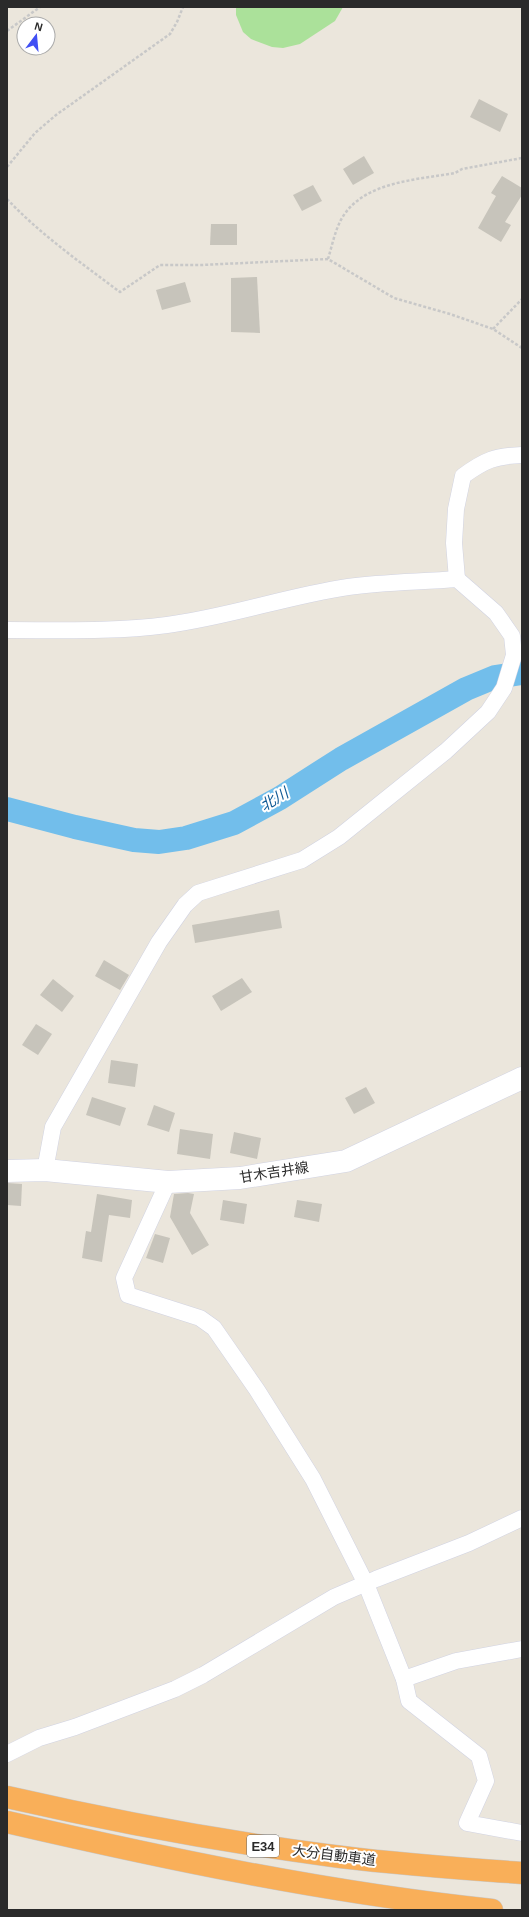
<svg xmlns="http://www.w3.org/2000/svg" width="529" height="1917" viewBox="0 0 529 1917" font-family="Arial,'Noto Sans JP',sans-serif">
<rect width="100%" height="100%" fill="#ebe6dc"/>
<path fill="#abe19a" d="M236 7H343L335 21 300 44 283 48 272 47 251 39 243 32 236 15Z"/>
<g fill="none" stroke-linecap="round" stroke-linejoin="round">
<path stroke="#72beeb" stroke-width="24" d="M7 809 75 827 134 840 159 842 186 838 234 823 280 798 341 759 466 689 495 677 522 673"/>
</g>
<g fill="#c7c4bb">
<path d="M479 99 508 114 500 132 470 117Z"/>
<path d="M364 156 374 173 353 185 343 169Z"/>
<path d="M502 176 522 188V195L505 222 511 225 501 242 478 228 496 196 491 193Z"/>
<path d="M313 185 322 201 302 211 293 195Z"/>
<path d="M211 224H237V245H210Z"/>
<path d="M257 277 260 333 231 332V278Z"/>
<path d="M185 282 191 302 162 310 156 290Z"/>
<path d="M279 910 282 928 195 943 192 925Z"/>
<path d="M104 960 129 975 120 990 95 976Z"/>
<path d="M242 978 252 992 221 1011 212 996Z"/>
<path d="M53 979 74 996 62 1012 40 995Z"/>
<path d="M36 1024 52 1034 38 1055 22 1045Z"/>
<path d="M111 1060 138 1064 135 1087 108 1083Z"/>
<path d="M366 1087 375 1103 354 1114 345 1098Z"/>
<path d="M92 1097 126 1108 120 1126 86 1115Z"/>
<path d="M154 1105 175 1113 169 1132 147 1125Z"/>
<path d="M180 1129 213 1134 210 1159 177 1154Z"/>
<path d="M234 1132 261 1138 257 1159 230 1153Z"/>
<path d="M7 1183 22 1184 21 1206 7 1205Z"/>
<path d="M188 1193 194 1194 190 1213 209 1245 192 1255 170 1217 174 1194Z"/>
<path d="M97 1194 132 1200 130 1218 109 1215 102 1262 82 1258 86 1231 91 1232Z"/>
<path d="M223 1200 247 1204 244 1224 220 1220Z"/>
<path d="M297 1200 322 1204 319 1222 294 1217Z"/>
<path d="M155 1234 170 1238 163 1263 146 1258Z"/>
</g>
<g fill="none" stroke-linecap="round" stroke-linejoin="round">
<defs>
<g id="minor">
<path d="M457 579 454 543 456 509 463 476C485 460 495 456 522 455"/>
<path d="M7 630C60 630 115 632 167 625 229 617 287 596 348 587 384 582 421 582 457 579L496 613 512 636 514 655 504 688 488 712 446 751 339 837 302 860 198 893 185 905 159 942 53 1127 45 1170"/>
<path d="M168 1182 124 1278 128 1295 200 1318 214 1328 257 1390 313 1479 366 1584 404 1679 409 1701 479 1756 486 1781 467 1823 522 1833"/>
<path d="M404 1679 456 1661 522 1649"/>
<path d="M7 1754 39 1738 75 1727 175 1689 203 1675 334 1597 376 1579 469 1543 522 1518"/>
</g>
<path id="secondary" d="M7 1171 45 1170 168 1182 240 1178 346 1161 522 1078"/>
<g id="motorway">
<path d="M7 1797C112 1821 219 1841 326 1855 391 1864 457 1868 522 1873"/>
<path d="M7 1822C167 1859 329 1893 492 1910"/>
</g>
</defs>
<use href="#minor" stroke="#d1d3e2" stroke-width="17"/>
<use href="#secondary" stroke="#d1d3e2" stroke-width="23"/>
<use href="#motorway" stroke="#c8c8c8" stroke-width="23"/>
<g stroke="#c8c8c8" stroke-width="2.5" stroke-dasharray="3 2" stroke-linecap="butt">
<path d="M7 31 40 7"/>
<path d="M7 167 35 133 56 115 170 34 177 22 183 7"/>
<path d="M7 199C40 234 81 263 120 292L160 265H201L328 259 394 298 450 314 493 329 522 348"/>
<path d="M328 259C332 246 335 230 342 218 364 181 417 180 455 173L462 169 522 158"/>
<path d="M493 329 522 299"/>
</g>
<use href="#minor" stroke="#fff" stroke-width="16"/>
<use href="#secondary" stroke="#fff" stroke-width="22"/>
<use href="#motorway" stroke="#f9af59" stroke-width="22"/>
</g>
<g text-anchor="middle" dominant-baseline="central" stroke-width="4" stroke-linejoin="round" paint-order="stroke">
<rect fill="#fff" stroke="#6a6a6a" stroke-width="1" x="247" y="1835" width="32" height="22" rx="3"/>
<g font-size="13" font-weight="bold" fill="#2a2a2a">
<text x="263" y="1846">E34</text>
</g>
<g font-size="14" fill="#2a2a2a" stroke="#fff">
<text transform="translate(274 1172) rotate(-9)">甘木吉井線</text>
<text transform="translate(334 1855) rotate(7)">大分自動車道</text>
</g>
<g font-size="15" font-style="italic" fill="#115b96" stroke="#fff">
<text transform="translate(274 799) rotate(-31)">北川</text>
</g>
</g>
<rect width="529" height="1917" fill="none" stroke="#2a2a2a" stroke-width="16"/>
<g transform="translate(36 36) rotate(16)"><circle r="19" fill="#ffffff" stroke="#aaaaaa"/>
<path d="M0-3L7 15L0 10L-7 15Z" fill="#404ff4"/>
<text y="-6" font-size="11" font-weight="bold" text-anchor="middle" fill="#2a2a2a">N</text>
</g>
</svg>
